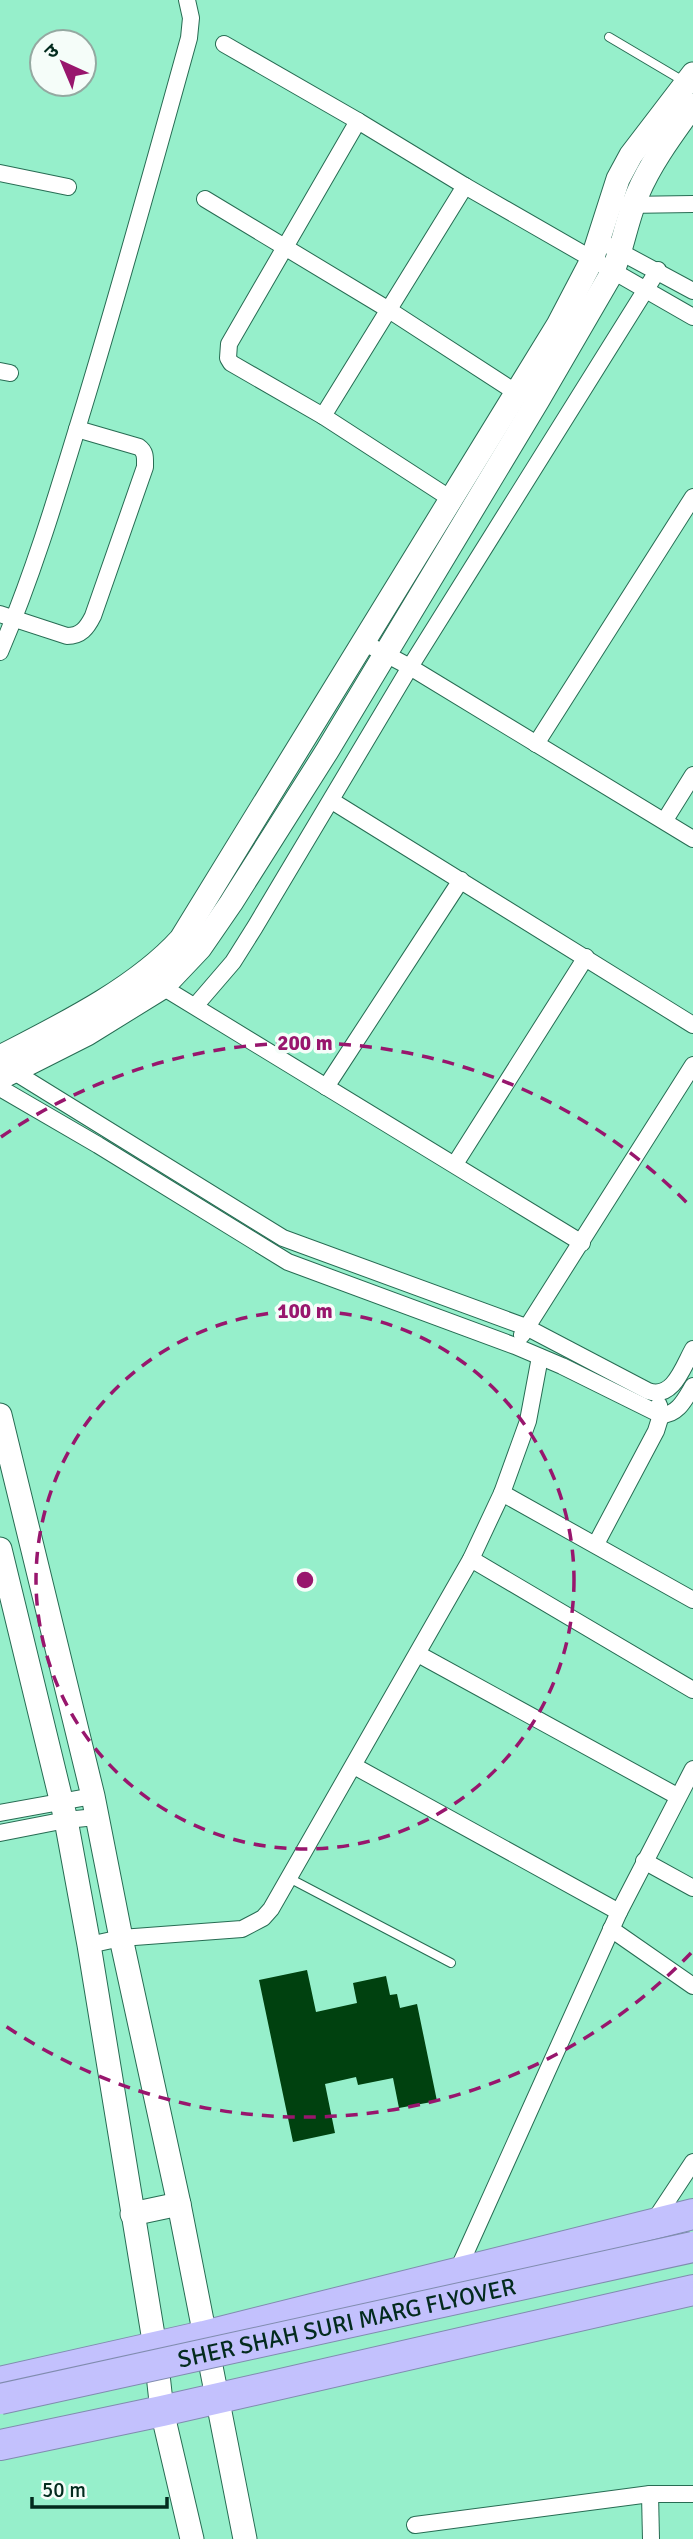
<svg xmlns="http://www.w3.org/2000/svg" width="693" height="2539" viewBox="0 0 693 2539" font-family="Signika,'Noto Sans Devanagari',sans-serif">
<rect width="100%" height="100%" fill="#96efcb"/>
<path fill="#00410f" d="M307 1970 316 2012 357 2003 353 1983 386 1976 390 1995 397 1994 400 2008 417 2004 437 2101 399 2108 393 2078 358 2085 356 2077 325 2084 335 2133 293 2142 259 1980Z"/>
<g fill="none" stroke-linecap="round" stroke-linejoin="round">
<defs>
<g id="lane">
<path d="M609 37 685 82"/>
<path d="M289 1878 451 1963"/>
</g>
<g id="street">
<path d="M224 44 358 121 465 186 693 317"/>
<path d="M358 121 229 344 228 358 231 363 323 416 451 499"/>
<path d="M0 173 68 187"/>
<path d="M205 199 389 310 517 393"/>
<path d="M625 205 693 204"/>
<path d="M600 241 693 291"/>
<path d="M0 371 10 373"/>
<path d="M323 416 465 186"/>
<path d="M0 614 67 636C81 636 87 628 93 616L145 467C145 458 146 452 139 447L77 429"/>
<path d="M361 641 410 667 693 839"/>
<path d="M0 652C34 573 59 488 84 406 121 284 155 161 189 38L191 18 187 0"/>
<path d="M536 744 693 497"/>
<path d="M332 801 693 1025"/>
<path d="M665 820 693 775"/>
<path d="M156 983 582 1243"/>
<path d="M196 1005 233 962 255 927 410 667 658 270"/>
<path d="M8 1068 283 1238 526 1327 648 1391C673 1400 683 1367 693 1349"/>
<path d="M326 1087 461 880"/>
<path d="M0 1088 98 1145 288 1262 515 1346 562 1366 661 1415C678 1415 685 1399 693 1386"/>
<path d="M455 1164 586 957"/>
<path d="M522 1335 693 1065"/>
<path d="M502 1493 693 1600"/>
<path d="M596 1544 656 1431 661 1415 659 1405"/>
<path d="M471 1559 693 1690"/>
<path d="M418 1654 677 1796"/>
<path d="M354 1766 619 1912 456 2274"/>
<path d="M0 1813 93 1796"/>
<path d="M0 1833 66 1820 96 1817"/>
<path d="M644 1861 693 1888"/>
<path d="M619 1912 693 1769"/>
<path d="M611 1929 693 1986"/>
<path d="M89 1945 121 1938 242 1929 263 1918 271 1909 471 1559 502 1493 528 1421 540 1357"/>
<path d="M654 2221 693 2162"/>
<path d="M650 2494 651 2539"/>
<path d="M415 2525 650 2494H693"/>
</g>
<g id="secondary">
<path d="M0 1057C60 1026 136 989 181 939L558 325 592 260 618 179 631 155 693 74"/>
<path d="M0 1078 87 1034 163 987 200 948 231 903 327 751 538 400 613 271C623 246 627 218 638 193 651 162 673 133 693 105"/>
<path d="M0 1415 93 1796 121 1938 179 2204 245 2539"/>
<path d="M0 1549 66 1820 89 1945 155 2347 162 2411 192 2539"/>
<path d="M132 2214 179 2204"/>
</g>
<g id="highway">
<path d="M0 2382 204 2336 693 2214"/>
<path d="M0 2445 162 2411 693 2290"/>
</g>
</defs>
<use href="#lane" stroke="#276c53" stroke-width="10"/>
<use href="#street" stroke="#276c53" stroke-width="18"/>
<use href="#secondary" stroke="#276c53" stroke-width="25"/>
<use href="#highway" stroke="#808caf" stroke-width="32"/>
<use href="#lane" stroke="#fff" stroke-width="8"/>
<use href="#street" stroke="#fff" stroke-width="16"/>
<use href="#secondary" stroke="#fff" stroke-width="23"/>
<use href="#highway" stroke="#c3c1fd" stroke-width="30"/>
<defs>
<g id="highway-bridge">
<path id="s1" d="M0 2399 693 2247"/>
</g>
</defs>
<use href="#highway-bridge" stroke="#808caf" stroke-width="32" stroke-linecap="butt"/>
<use href="#highway-bridge" stroke="#c3c1fd" stroke-width="30"/>
</g>
<g fill="none" stroke="#98166d" stroke-width="3.5" stroke-dasharray="12 9">
<circle cx="305" cy="1580" r="269"/>
<path d="M691 1953A537 537 0 0 1 1 2023M1 1137A537 537 0 0 1 691 1207"/>
</g>
<g text-anchor="middle" dominant-baseline="central" stroke-width="7" stroke-linejoin="round" paint-order="stroke">
<g font-size="24" fill="#032b1e" stroke="#f5fdf9">
<text stroke="none"><textPath href="#s1" startOffset="355">SHER SHAH SURI MARG FLYOVER</textPath></text>
</g>
</g>
<circle cx="305" cy="1580" r="10" fill="#98166d" stroke="#f5fdf9" stroke-width="3.5"/>
<g font-size="21" text-anchor="middle" font-weight="bold" fill="#98166d" stroke="#f5fdf9" stroke-width="7" stroke-linejoin="round" paint-order="stroke">
<text x="305" y="1050">200 m</text>
<text x="305" y="1318">100 m</text>
</g>
<g transform="translate(63 63) rotate(316)"><circle r="33" fill="#f5fdf9" stroke="#94a9a1" stroke-width="2"/>
<path d="M0-5L12 26L0 18L-12 26Z" fill="#98166d"/>
<text y="-10" font-size="19" font-weight="bold" text-anchor="middle" fill="#032b1e">उ</text>
</g>
<path d="M32 2497v10h135v-10" fill="none" stroke="#032b1e" stroke-width="3.5"/>
<text x="42" y="2497" font-size="21" fill="#032b1e" stroke="#f5fdf9" stroke-width="5" paint-order="stroke">50 m</text>
</svg>
